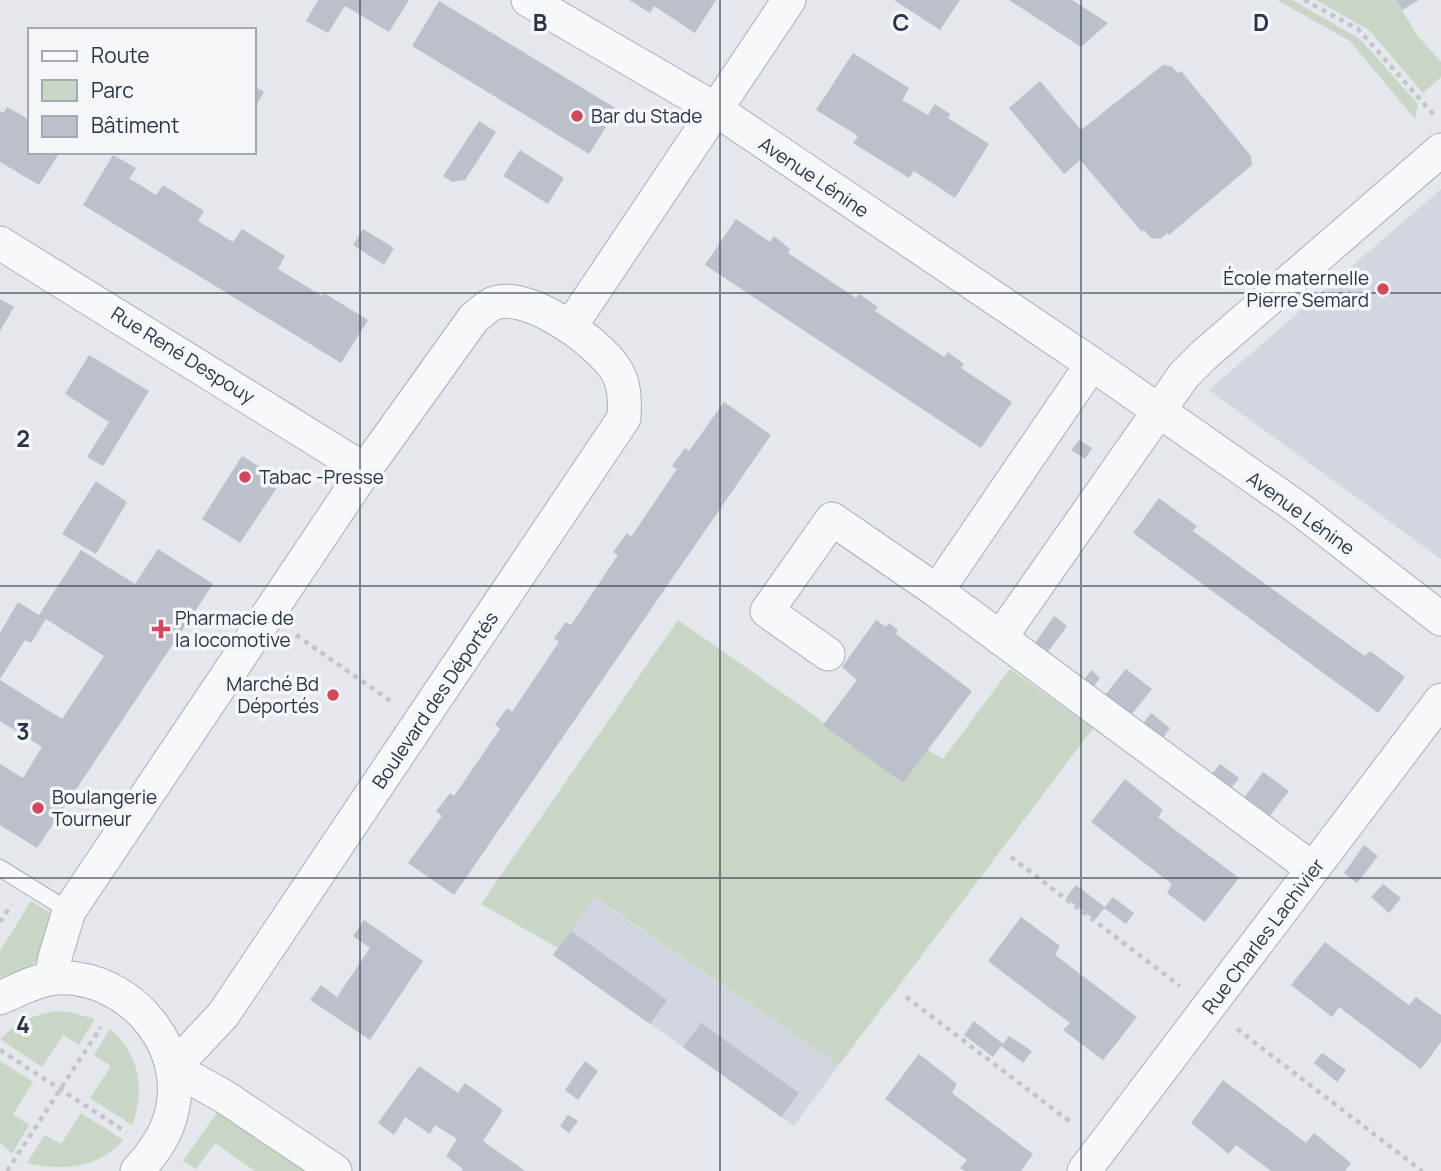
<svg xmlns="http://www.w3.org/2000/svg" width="1441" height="1171" viewBox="0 0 1441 1171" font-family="Manrope,sans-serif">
<rect width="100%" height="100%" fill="#e4e7ec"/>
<g fill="#d2d6de">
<path d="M1441 189V559L1209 390Z"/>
<path d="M594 897 839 1065 794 1126 553 955Z"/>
</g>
<g fill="#c9d6c5">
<path d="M1277 0H1292L1360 39 1418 104 1415 119 1350 41Z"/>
<path d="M1316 0H1396L1417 35 1441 62V77L1423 93 1369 30Z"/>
<path d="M678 620 804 708 903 783 928 750 943 759 1010 669 1093 728 839 1065 595 897 558 948 481 904Z"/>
<path d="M31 901 49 912 56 920C44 954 39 971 0 977V951Z"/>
<path d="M55 1011 70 1012 95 1019 79 1045 63 1035 42 1067 0 1039C16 1023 33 1015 55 1011Z"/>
<path d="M110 1029C139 1053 146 1091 132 1125L90 1098 111 1066 94 1055Z"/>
<path d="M0 1061 33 1082 13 1114 29 1125 12 1154 0 1142Z"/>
<path d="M220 1108 309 1171H255L215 1143 196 1169 183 1161Z"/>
<path d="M81 1113 123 1140 121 1143C94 1169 62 1171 27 1163L45 1135 61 1144Z"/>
</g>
<g fill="#bbc0ca">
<path d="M318 0H409L389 32 345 6 328 33 306 21Z"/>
<path d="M629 0H716L695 33 654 6 650 13Z"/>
<path d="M894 0H960L940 30Z"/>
<path d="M1009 0H1072L1108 23 1081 47Z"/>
<path d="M1396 0H1419L1402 10Z"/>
<path d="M439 1 617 109 589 154 412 46Z"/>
<path d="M853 53 909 88 902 100 928 115 935 104 950 114 948 118 989 144 955 198 914 171 909 178 853 143 858 136 816 110Z"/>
<path d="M1163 65 1171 66 1178 73 1181 71 1251 156 1252 165 1169 235 1167 233 1160 239 1151 238 1144 230 1142 232 1080 160 1064 174 1009 108 1040 81 1081 130Z"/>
<path d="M254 86 264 92 254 109Z"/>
<path d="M7 107 30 120V152H60L39 185 0 162V111L3 113Z"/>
<path d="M479 121 496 132 465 180 452 182 443 176Z"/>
<path d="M520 150 564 178 548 204 503 176Z"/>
<path d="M113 155 136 168 129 179 132 180 156 195 163 185 204 211 198 221 233 242 242 229 285 256 278 269 322 296 324 293 368 320 341 363 83 205Z"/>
<path d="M736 219 770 242 774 236 790 249 788 253 856 298 859 294 878 307 875 311 944 357 948 352 964 364 961 368 1012 402 981 448 705 265Z"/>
<path d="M363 229 394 248 384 265 353 245Z"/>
<path d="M0 299 14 307 0 331Z"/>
<path d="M89 355 149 391 103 466 87 457 109 422 65 394Z"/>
<path d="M724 402 771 435 454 895 408 863 442 816 436 811 450 793 454 796 500 729 495 725 507 708 512 712 559 642 554 638 566 622 571 625 618 555 613 552 627 533 631 537 677 469 672 466 685 448 689 451Z"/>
<path d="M1079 440 1092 448 1085 459 1071 450Z"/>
<path d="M242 456 282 480 240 543 202 519Z"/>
<path d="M96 481 127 502 96 554 62 534Z"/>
<path d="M1159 498 1197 526 1193 531 1352 647 1365 656 1370 651 1405 677 1378 713 1133 533Z"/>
<path d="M158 549 213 584 37 848 0 825V764L23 778 42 747 0 721V680L62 719 104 656 46 619 31 643 25 640 0 679V633L18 602 39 615 81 550 135 584Z"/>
<path d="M1054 616 1067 626 1047 653 1035 643Z"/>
<path d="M876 620 886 627 889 623 898 630 896 634 972 691 903 783 823 725 857 680 842 667Z"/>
<path d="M1126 669 1152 689 1131 715 1105 695Z"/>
<path d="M1091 670 1100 678 1089 693 1080 685Z"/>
<path d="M1151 713 1170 728 1159 743 1140 728Z"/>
<path d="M1220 764 1239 778 1227 794 1208 779Z"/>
<path d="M1263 772 1289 791 1268 818 1243 799Z"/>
<path d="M1125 779 1163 810 1158 817 1239 878 1205 922 1167 893 1172 884 1091 822Z"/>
<path d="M1364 845 1378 856 1357 883 1344 873Z"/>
<path d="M1383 884 1401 898 1389 913 1371 897Z"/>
<path d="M1076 885 1105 907 1095 920 1066 898Z"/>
<path d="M1113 897 1134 913 1126 924 1104 908Z"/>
<path d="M1021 917 1060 946 1055 955 1137 1017 1103 1060 1063 1030 1070 1023 988 961Z"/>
<path d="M364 920 423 961 370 1040 310 1000 321 985 337 997 370 948 353 936Z"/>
<path d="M571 931 667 1000 650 1024 553 955Z"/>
<path d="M1325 942 1409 1005 1416 997 1441 1015V1042L1421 1069 1339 1007 1332 1017 1291 985Z"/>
<path d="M974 1021 1003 1044 1009 1036 1032 1051 1023 1063 1001 1046 993 1057 964 1035Z"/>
<path d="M701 1023 799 1093 781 1117 683 1047Z"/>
<path d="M1322 1053 1346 1070 1337 1082 1314 1063Z"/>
<path d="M919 1054 957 1084 952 1093 1033 1154 1021 1171H965L960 1168 967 1160 885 1099Z"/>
<path d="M585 1061 598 1071 578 1100 565 1090Z"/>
<path d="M419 1066 458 1093 465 1083 503 1110 483 1141 525 1171H461L463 1169 446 1156 457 1139 435 1125 430 1134 405 1117 394 1135 378 1123Z"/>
<path d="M1223 1080 1306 1143 1314 1133 1351 1163 1345 1171H1271L1236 1145 1229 1154 1191 1123Z"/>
<path d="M568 1115 578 1121 569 1133 560 1126Z"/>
</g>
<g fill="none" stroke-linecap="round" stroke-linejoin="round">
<defs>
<path id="lane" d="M0 868 69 911"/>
<g id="street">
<path d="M528 0 715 109 1092 364 1298 508 1441 619"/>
<path d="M0 243 365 470"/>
<path d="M570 327 789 0"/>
<path d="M937 591 1092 364"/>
<path d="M1000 638 1184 375 1204 355 1441 150"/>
<path d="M828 654 767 611 832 519 937 591 1313 869"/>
<path d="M52 978 54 961 69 911 365 470 473 319C478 315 484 309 490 305 523 287 595 340 614 367 625 382 625 400 624 418L223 1015 173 1068"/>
<path d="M0 998C16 991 38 979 56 978 132 974 197 1053 167 1127 160 1144 150 1157 137 1171"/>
<path d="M173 1068 225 1097 335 1171"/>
<path d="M1084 1171 1441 700"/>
</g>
</defs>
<use href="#lane" stroke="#a9aeb7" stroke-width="18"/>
<use href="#street" stroke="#a9aeb7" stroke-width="35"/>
<g stroke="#c2c5cb" stroke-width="4.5" stroke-dasharray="5 5" stroke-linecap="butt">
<path d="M1304 0 1358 29 1435 116"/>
<path d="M296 635 392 702"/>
<path d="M1011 857 1180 986"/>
<path d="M0 922 11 905"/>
<path d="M906 997 1073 1124"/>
<path d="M1237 1029 1422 1171"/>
<path d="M0 1050 126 1132"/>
<path d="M7 1171 101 1027"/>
</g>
<use href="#lane" stroke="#f7f8fa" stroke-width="16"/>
<use href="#street" stroke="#f7f8fa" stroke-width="33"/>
</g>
<path fill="none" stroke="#2b3445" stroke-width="2" stroke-opacity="0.55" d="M360 0V1171M720 0V1171M1081 0V1171M0 293H1441M0 586H1441M0 878H1441"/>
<g fill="#d1495b" stroke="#f4f6f9" stroke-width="2.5">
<circle cx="577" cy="116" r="7"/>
<circle cx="1383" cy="289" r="7"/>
<circle cx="245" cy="477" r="7"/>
<path d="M157.5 618.5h7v7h7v7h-7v7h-7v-7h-7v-7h7z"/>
<circle cx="333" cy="695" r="7"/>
<circle cx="38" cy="808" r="7"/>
</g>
<g text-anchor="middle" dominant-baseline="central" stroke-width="7" stroke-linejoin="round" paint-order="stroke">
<g font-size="19" fill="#2b3445" stroke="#f4f6f9" text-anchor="start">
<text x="591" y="116">Bar du Stade</text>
<text x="1369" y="278" text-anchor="end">École maternelle<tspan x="1369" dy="22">Pierre Semard</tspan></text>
<text x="259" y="477">Tabac -Presse</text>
<text x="175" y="618">Pharmacie de<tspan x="175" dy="22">la locomotive</tspan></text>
<text x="319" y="684" text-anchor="end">Marché Bd<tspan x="319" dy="22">Déportés</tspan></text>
<text x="52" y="797">Boulangerie<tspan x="52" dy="22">Tourneur</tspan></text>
</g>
<g font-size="19" fill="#2b3445" stroke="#f4f6f9">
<text transform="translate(814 177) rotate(34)">Avenue Lénine</text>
<text transform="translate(183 355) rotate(32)">Rue René Despouy</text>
<text transform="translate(1301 513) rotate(36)">Avenue Lénine</text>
<text transform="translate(435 700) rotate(-56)">Boulevard des Déportés</text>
<text transform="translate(1263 936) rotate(-53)">Rue Charles Lachivier</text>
</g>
</g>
<g font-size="23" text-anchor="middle" font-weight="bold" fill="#2b3445" stroke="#f4f6f9" stroke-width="7" stroke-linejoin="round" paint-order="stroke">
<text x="540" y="31">B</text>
<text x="901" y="31">C</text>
<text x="1261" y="31">D</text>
<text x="23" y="447">2</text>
<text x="23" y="740">3</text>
<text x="23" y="1033">4</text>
</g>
<rect x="28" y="28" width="228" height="126" fill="#f4f6f9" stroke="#a4a8b1" stroke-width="2"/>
<rect x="42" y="51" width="35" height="10" fill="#f7f8fa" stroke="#a4a8b1" stroke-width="2"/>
<text x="91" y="63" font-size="21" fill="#2b3445">Route</text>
<rect x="42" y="80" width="35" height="21" fill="#c9d6c5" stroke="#a4a8b1" stroke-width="2"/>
<text x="91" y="98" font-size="21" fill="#2b3445">Parc</text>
<rect x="42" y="116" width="35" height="21" fill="#bbc0ca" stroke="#a4a8b1" stroke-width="2"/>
<text x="91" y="133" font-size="21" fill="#2b3445">Bâtiment</text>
</svg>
